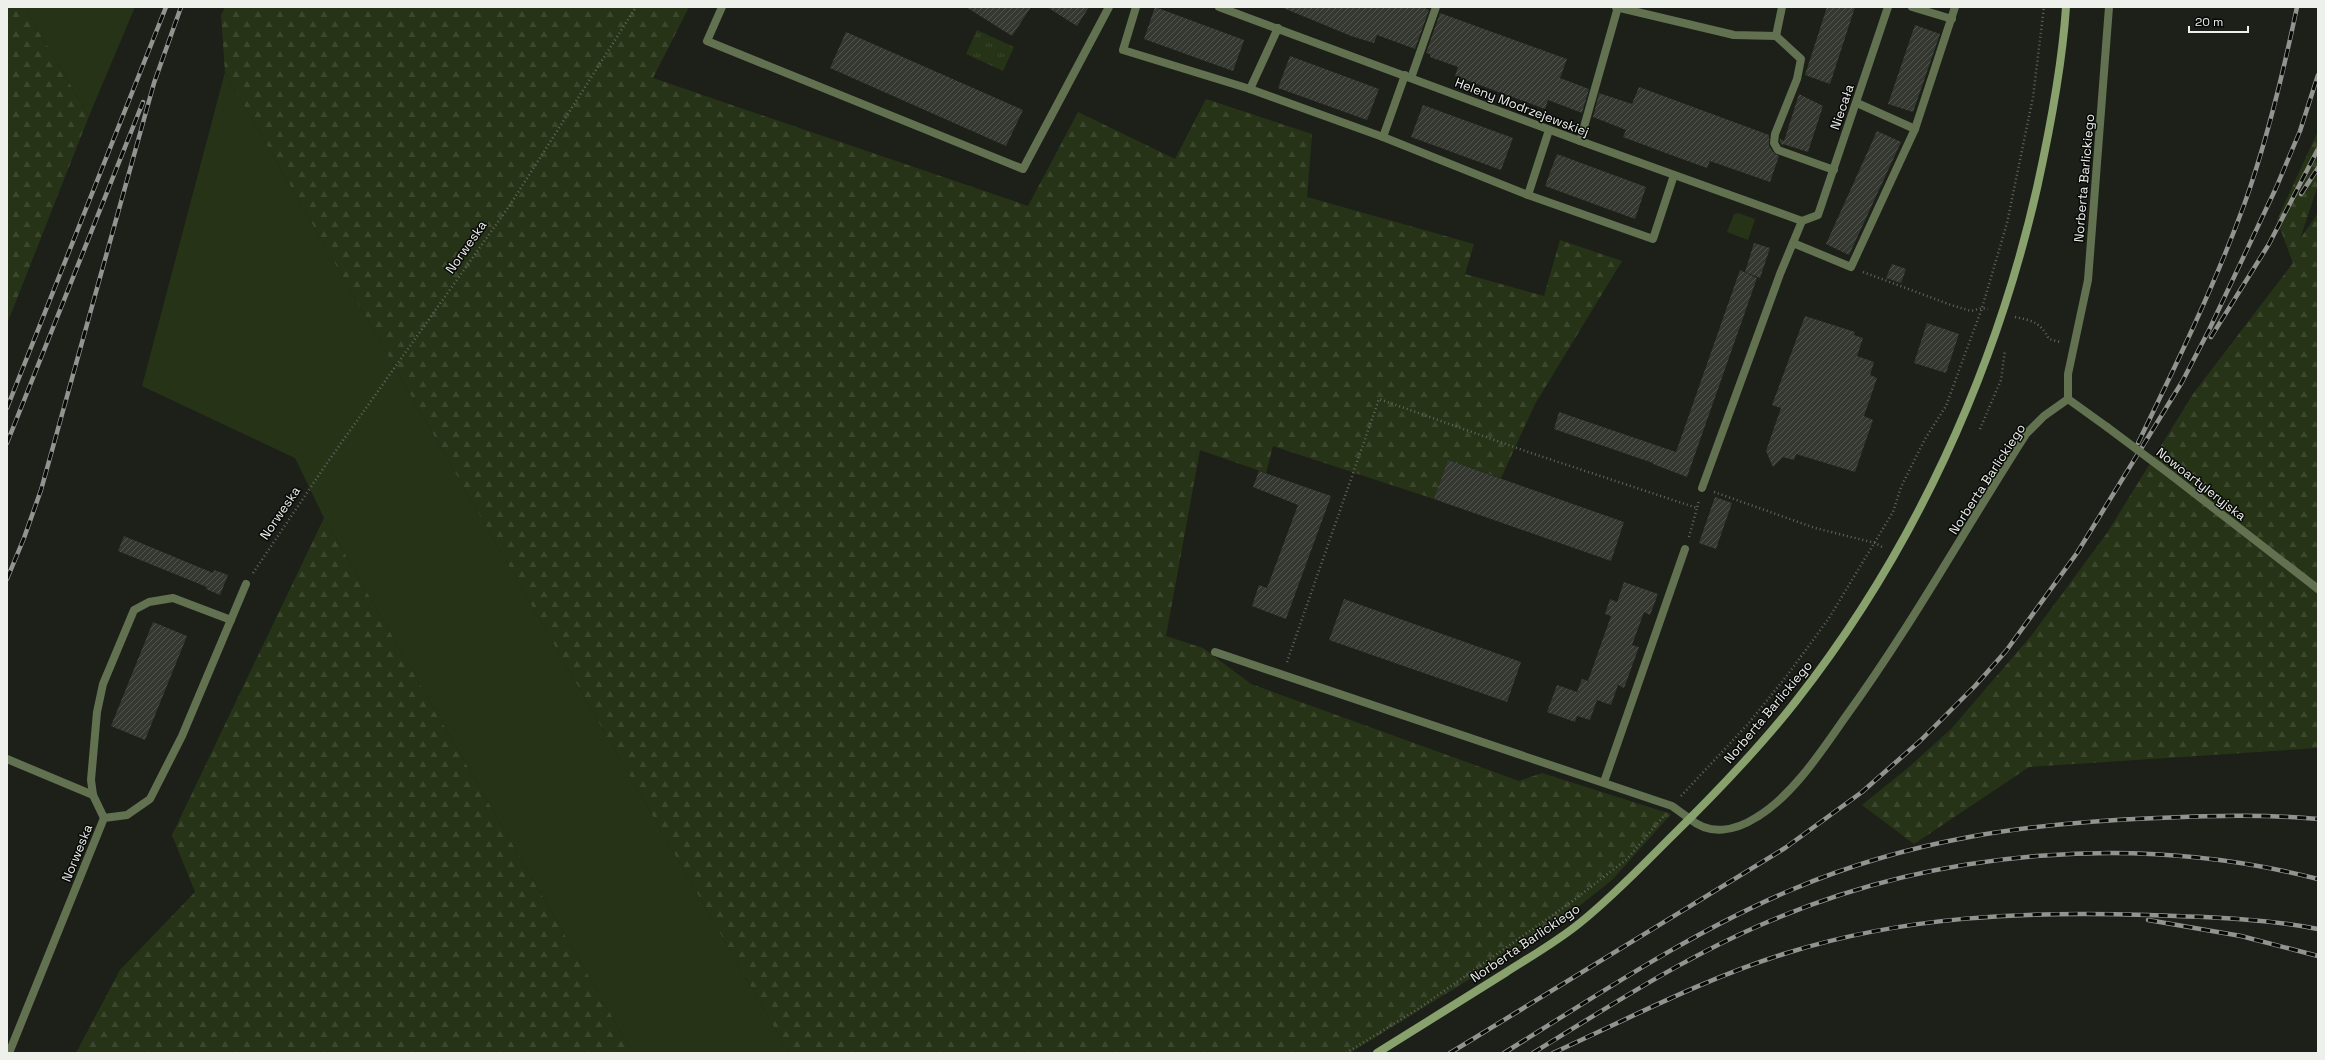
<svg xmlns="http://www.w3.org/2000/svg" width="2325" height="1060" viewBox="0 0 2325 1060" font-family="'Space Grotesk',sans-serif">
<defs>
<pattern id="forest-firs" width="22" height="20" patternUnits="userSpaceOnUse"><rect width="22" height="20" fill="#273317"/><path d="M5 1l3.5 6h-7zM16 11l3.5 6h-7z" fill="#3c472e"/></pattern>
<pattern id="park-tufts" width="24" height="20" patternUnits="userSpaceOnUse"><rect width="24" height="20" fill="#273317"/><path d="M3 7l-1-3M5 7V3M7 7l1-3M15 17l-1-3M17 17v-4M19 17l1-3" fill="none" stroke="#3c472e"/></pattern>
<pattern id="building-hatch" width="6" height="6" patternUnits="userSpaceOnUse"><rect width="6" height="6" fill="#343830"/><path d="M-1 1l2-2M0 6l6-6M5 7l2-2" fill="none" stroke="#52554e"/></pattern>
</defs>
<rect width="100%" height="100%" fill="#1d2019"/>
<g fill="#273317">
<path d="M24 7H135L89 116Z"/>
<path d="M225 72 789 1053H633L324 518 295 458 142 386Z"/>
<path d="M1738 213 1755 219 1748 240 1727 232 1734 214Z"/>
</g>
<g fill="url(#forest-firs)">
<path d="M7 7H24L89 116 7 324Z"/>
<path d="M225 7H689L653 78 1028 206 1078 112 1175 159 1206 99 1312 134 1307 197 1474 244 1465 274 1544 296 1560 240 1622 261 1535 404 1501 478 1448 460 1434 499 1273 446 1266 473 1200 450 1166 636 1203 648 1251 684 1519 781 1542 773 1671 814 1612 880 1549 930 1350 1053H789L225 72 221 15Z"/>
<path d="M2318 131V185L2300 239 2318 213V748L2029 767 1914 844 1862 805 1908 768 1952 728 2031 636 2107 533 2193 394 2293 263 2277 220Z"/>
<path d="M324 518 633 1053H76L120 970 195 892 172 835Z"/>
</g>
<path fill="url(#park-tufts)" d="M977 30 1014 47 1003 71 966 54Z"/>
<g fill="url(#building-hatch)">
<path d="M966 7H1031L1012 36Z"/>
<path d="M1047 7H1089L1077 26Z"/>
<path d="M1155 7 1244 40 1233 71 1144 39Z"/>
<path d="M1281 7H1422L1429 10 1415 49 1377 35 1374 43 1351 36Z"/>
<path d="M1827 7H1855L1830 84 1805 75Z"/>
<path d="M1440 13 1567 59 1560 78 1589 89 1582 113 1548 100 1545 109 1455 76 1458 67 1430 57V54L1426 53Z"/>
<path d="M1915 25 1940 34 1913 112 1888 104Z"/>
<path d="M846 32 1023 110 1006 146 830 68Z"/>
<path d="M1290 56 1379 89 1367 120 1278 88Z"/>
<path d="M1639 87 1769 135V146L1774 153 1779 156 1770 182 1710 161 1707 168 1671 155 1623 137 1626 130 1593 117 1599 93 1632 104Z"/>
<path d="M1799 94 1823 106 1808 152 1783 144V146L1780 142V139L1784 141Z"/>
<path d="M1423 105 1513 138 1501 170 1411 137Z"/>
<path d="M1877 131 1901 142 1849 255 1826 244Z"/>
<path d="M1557 154 1646 187 1635 219 1545 186Z"/>
<path d="M1754 243 1770 248 1760 278 1745 272Z"/>
<path d="M1892 264 1906 269 1901 283 1886 278Z"/>
<path d="M1740 270 1757 278 1687 477 1653 464V463L1554 429 1559 412 1676 452Z"/>
<path d="M1805 316 1855 332 1854 335 1863 338 1857 356 1874 362 1870 375 1877 378 1864 416 1873 420 1855 472 1796 454 1794 460 1783 457 1773 467 1766 451 1781 408 1772 405Z"/>
<path d="M1927 323 1959 334 1946 373 1914 363Z"/>
<path d="M1448 460 1624 522 1611 561 1434 499Z"/>
<path d="M1259 471 1331 496 1286 619 1252 606 1259 585 1267 588 1298 505 1253 487Z"/>
<path d="M1715 497 1732 503 1716 549 1699 543Z"/>
<path d="M124 536 213 573 214 570 228 575 220 595 206 589 207 587 118 551Z"/>
<path d="M1624 582 1658 594 1650 615 1644 612 1632 645 1639 647 1624 688 1618 685 1611 705 1597 700 1590 720 1577 716 1575 722 1547 712 1557 685 1577 692 1582 679 1588 681 1611 616 1605 614 1610 599 1617 602Z"/>
<path d="M1344 599 1521 662 1507 702 1329 640Z"/>
<path d="M153 622 187 636 145 740 111 726Z"/>
</g>
<g fill="none" stroke-linecap="round" stroke-linejoin="round">
<g stroke="#63665f" stroke-width="2.5" stroke-dasharray="1 3" stroke-linecap="butt">
<path d="M1863 272 1951 305 1971 311 1982 308 1988 309"/>
<path d="M2015 317C2033 321 2040 322 2049 339L2060 342"/>
<path d="M1980 429 2001 380 2005 350"/>
<path d="M1714 492 1815 528 1875 543 1884 548"/>
<path d="M1689 537 1697 508"/>
<path d="M253 573 327 463 510 205 636 7"/>
<path d="M1287 662 1379 399 1531 453 1697 508 1699 500"/>
<path d="M1681 796 1748 724 1789 673 1829 618 1893 512 1901 487 1925 439 1946 406 1982 308 2007 223 2033 97 2044 7"/>
<path d="M1346 1053 1418 1009 1570 903 1627 859 1663 817"/>
</g>
<g stroke="#627251" stroke-width="8">
<path d="M722 7 707 41 1023 169 1109 7"/>
<path d="M1136 7 1123 50 1250 89 1383 137 1528 195 1653 239 1674 175"/>
<path d="M1616 7 1734 35 1776 36 1801 59 1797 79 1775 134 1774 143 1778 150 1834 170"/>
<path d="M1912 7 1952 19"/>
<path d="M1776 36 1782 7"/>
<path d="M1411 78 1436 7"/>
<path d="M1250 89 1278 28"/>
<path d="M1857 103 1915 129"/>
<path d="M1383 137 1405 75"/>
<path d="M1580 141 1618 7"/>
<path d="M1528 195 1549 130"/>
<path d="M1793 243 1851 267 1915 129 1955 7"/>
<path d="M2068 399 2107 427"/>
<path d="M2171 475 2318 589"/>
<path d="M1702 488 1780 274 1802 221"/>
<path d="M1215 652 1672 806 1690 819"/>
<path d="M7 759 93 795"/>
<path d="M1604 782 1685 549"/>
<path d="M104 818 93 795 91 780 97 712 103 684 134 610 149 602 173 598 231 620"/>
</g>
<g stroke="#627251" stroke-width="8">
<path d="M1219 7 1580 141 1802 221 1818 215 1888 7"/>
<path d="M1690 819C1710 836 1735 831 1757 817 1792 796 1821 752 1844 719 1911 627 1965 529 2026 434L2044 416 2068 399V374L2088 280 2109 7"/>
<path d="M9 1053 104 818 127 815 150 799 182 736 246 584"/>
</g>
<path stroke="#88a16d" stroke-width="8" d="M1377 1053C1420 1026 1462 1000 1505 973 1530 957 1558 941 1581 922 1612 897 1639 869 1667 841 1712 797 1757 751 1796 701 1913 552 1995 373 2037 188 2050 129 2062 68 2066 7"/>
<defs>
<g id="rail">
<path d="M2301 194 2318 168"/>
<path d="M2211 337 2269 244 2318 149"/>
<path d="M7 408 166 7"/>
<path d="M7 443 143 102"/>
<path d="M2138 443C2176 365 2214 287 2244 205 2267 141 2283 74 2297 7"/>
<path d="M7 579 24 538 41 490 154 83 181 7"/>
<path d="M2148 920 2241 936 2318 956"/>
<path d="M1450 1053 1785 848 1862 792 1920 741 1975 686 2006 651 2077 553 2182 382 2209 330 2276 188 2300 131 2318 75"/>
<path d="M1504 1053C1596 996 1691 932 1791 890 1911 839 2028 823 2157 818 2211 816 2264 814 2318 819"/>
<path d="M1533 1053C1610 1006 1686 956 1770 921 1940 849 2139 833 2318 879"/>
<path d="M1553 1053C1630 1018 1706 978 1787 953 1905 916 2026 911 2148 915 2205 917 2262 918 2318 929"/>
</g>
</defs>
<use href="#rail" stroke="#92958f" stroke-width="4.5"/>
<use href="#rail" stroke="#080907" stroke-width="3" stroke-dasharray="9" stroke-linecap="butt"/>
<path stroke="#627251" stroke-width="8" d="M2107 427 2171 475"/>
</g>
<g text-anchor="middle" dominant-baseline="central" stroke-width="3" stroke-linejoin="round" paint-order="stroke">
<g font-size="13" fill="#edf0eb" stroke="#080907">
<text transform="translate(1522 107) rotate(21)">Heleny Modrzejewskiej</text>
<text transform="translate(1842 107) rotate(-71)">Niecała</text>
<text transform="translate(2084 178) rotate(-85)">Norberta Barlickiego</text>
<text transform="translate(466 247) rotate(-55)">Norweska</text>
<text transform="translate(1987 479) rotate(-57)">Norberta Barlickiego</text>
<text transform="translate(2201 484) rotate(38)">Nowoartyleryjska</text>
<text transform="translate(280 513) rotate(-56)">Norweska</text>
<text transform="translate(1768 712) rotate(-50)">Norberta Barlickiego</text>
<text transform="translate(77 853) rotate(-68)">Norweska</text>
<text transform="translate(1525 943) rotate(-34)">Norberta Barlickiego</text>
</g>
</g>
<rect width="2325" height="1060" fill="none" stroke="#edf0eb" stroke-width="16"/>
<path d="M2189 26v6h59v-6" fill="none" stroke="#edf0eb" stroke-width="2"/>
<text x="2195" y="26" font-size="12" fill="#edf0eb" stroke="#080907" stroke-width="3" paint-order="stroke">20 m</text>
</svg>
